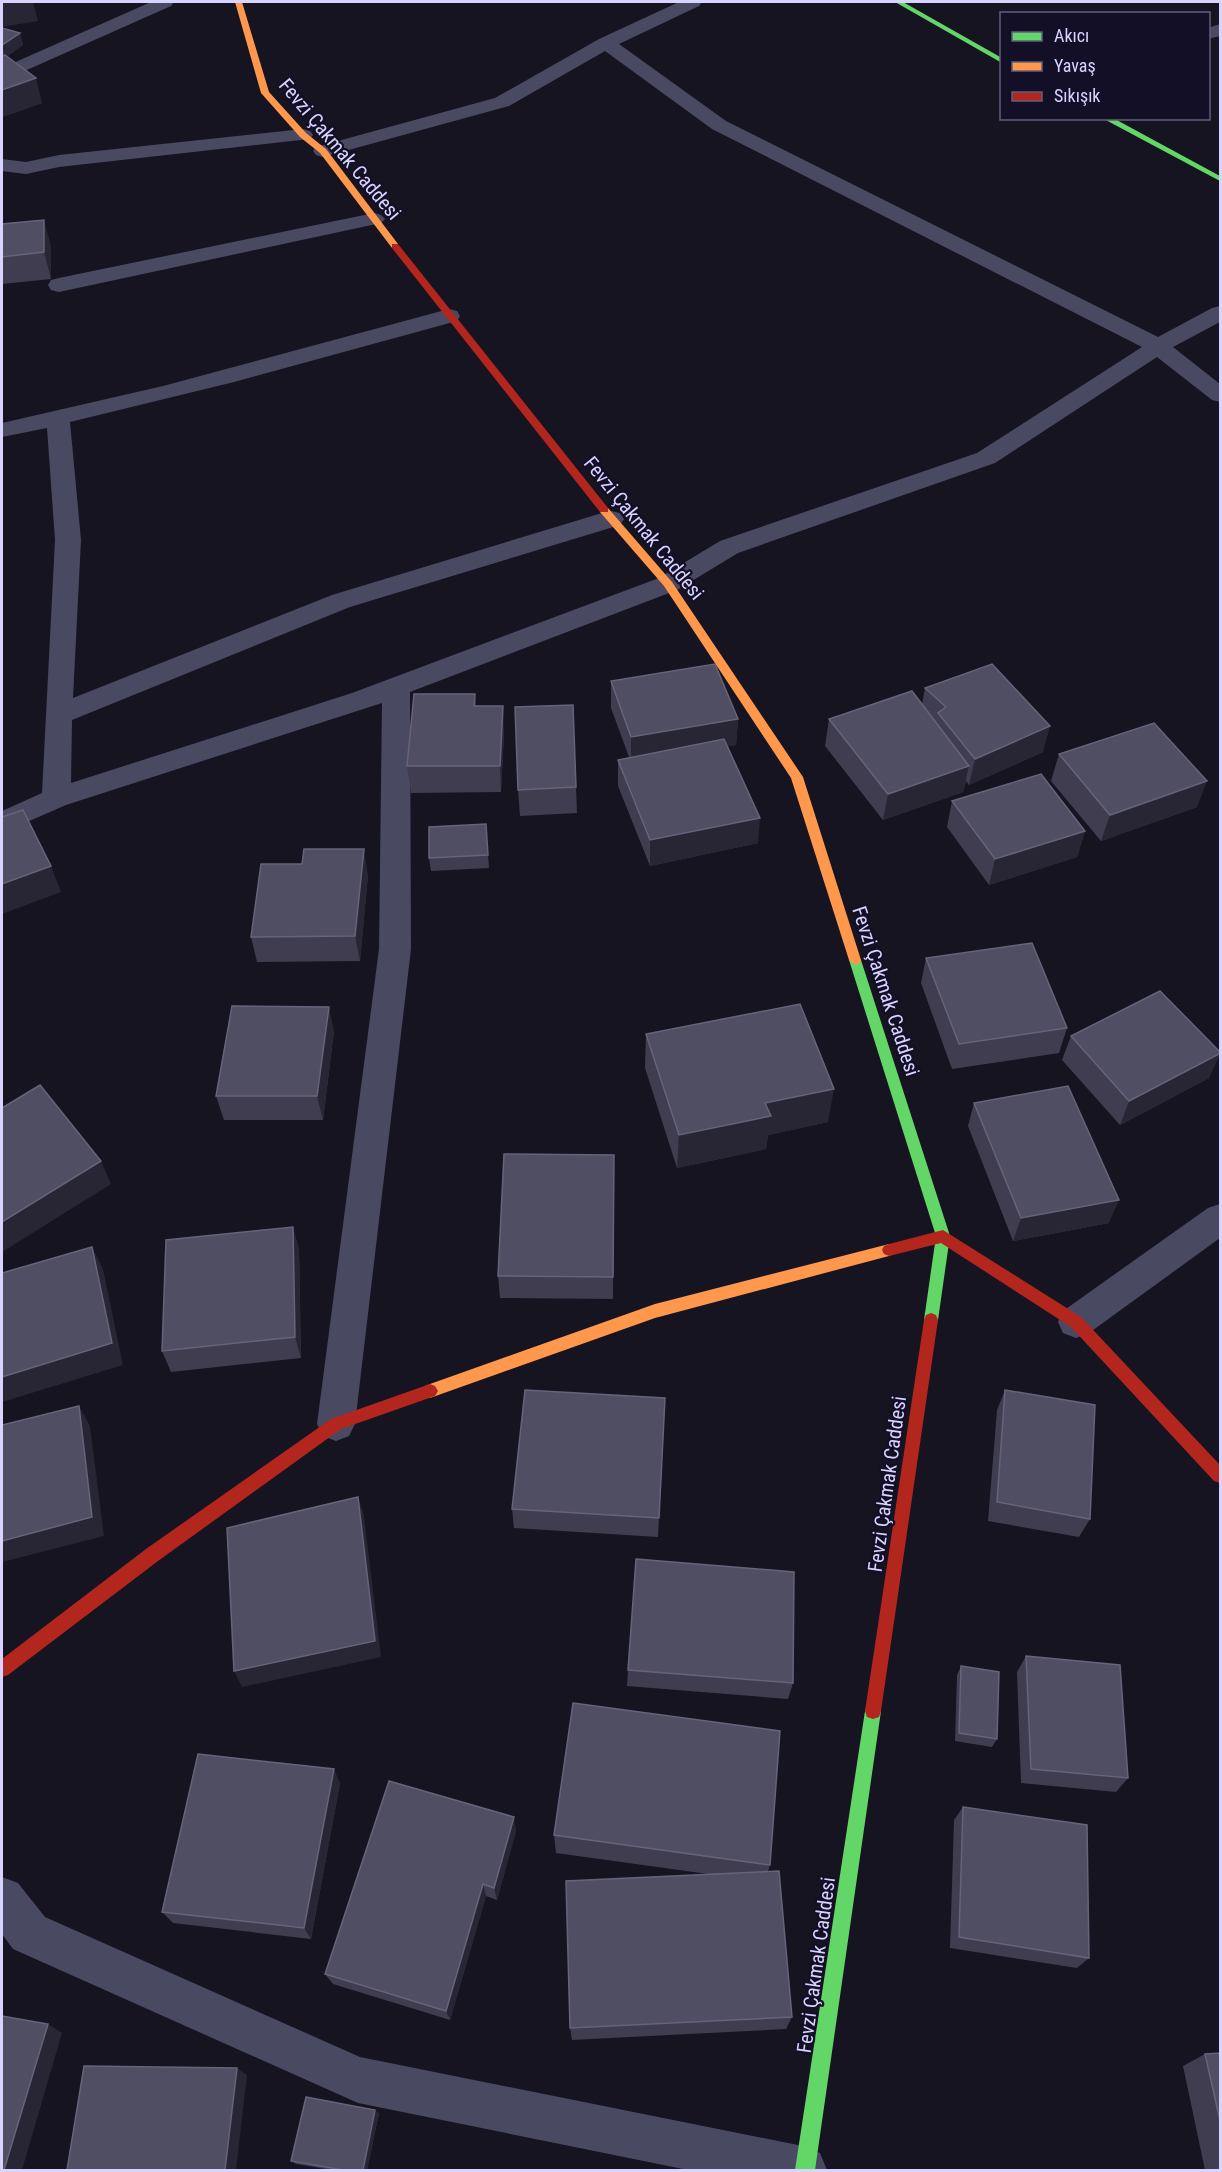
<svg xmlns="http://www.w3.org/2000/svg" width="1222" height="2172" viewBox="0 0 1222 2172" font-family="'Roboto Condensed',sans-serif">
<rect width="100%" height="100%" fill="#161421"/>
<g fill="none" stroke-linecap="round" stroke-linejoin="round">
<path fill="#4a4962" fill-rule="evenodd" d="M374 213 381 215 385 219 381 223 59 292 51 290 48 285 51 280 59 278Z"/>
<g fill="#4a4962" fill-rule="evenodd">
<path d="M151 2H174L171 6 2 81V68Z"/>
<path d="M679 2H702L699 6 619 44 726 121 1158 337 1212 308 1220 306V322L1173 347 1220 384V402L1212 400 1157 357 995 463 738 553 677 590 410 692 411 949 355 1424 349 1436 336 1441 323 1436 317 1424 379 949 382 703 66 805 2 833V811L42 793 55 540 47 428 2 437V423L163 386 449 309 457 311 460 316 457 321 234 382 70 422 81 540 73 698 332 595 602 513 611 511 620 513 624 519 620 525 350 607 72 720 71 783 352 693 659 578 720 541 977 453 1142 347 712 129 605 51 509 106 323 157 316 155 313 151 316 147 495 98 599 39Z"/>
<path d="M1220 24V36L1208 39V28Z"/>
<path d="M303 129 310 131 313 135 310 139 59 167 26 174 2 171V159L26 162 59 155Z"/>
<path d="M1220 1204V1238L1089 1333 1076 1338 1063 1333 1058 1322 1063 1311 1208 1208Z"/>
<path d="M2 1877 18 1883 45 1917 360 2057 803 2146 820 2153 827 2170H688L358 2103 13 1949 2 1934Z"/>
</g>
<g fill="#63d668" fill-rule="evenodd">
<path d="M895 2H903L1002 58V63Z"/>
<path d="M1102 118H1113L1220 176V181Z"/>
<path d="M855 955 861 960 950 1236 938 1320 936 1325 931 1327 926 1325 924 1320 936 1236 849 960Z"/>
<path d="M873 1703 879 1705 881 1711 815 2170H795L865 1711 867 1705Z"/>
</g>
<g fill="#ff974d" fill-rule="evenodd">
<path d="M235 2H242L269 92 306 133 326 149 398 244V248H392L320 153 300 137 261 93Z"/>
<path d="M604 507 608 508 672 582 803 777 861 960 860 963 855 965 849 960 791 778 664 586 600 512V508Z"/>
<path d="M889 1244 894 1246 896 1250 894 1254 889 1256 655 1318 430 1398 425 1396 422 1391 425 1386 430 1384 655 1304Z"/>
</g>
<g fill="#b3261e" fill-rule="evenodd">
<path d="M392 244H398L608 508V512H600L392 248Z"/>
<path d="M943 1230 1081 1317 1220 1465V1483L1214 1481 1071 1327 941 1243 889 1256 884 1254 882 1250 884 1246 889 1244Z"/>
<path d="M931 1313 936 1315 938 1320 881 1711 879 1717 873 1719 867 1717 865 1711 924 1320 926 1315Z"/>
<path d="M430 1384 435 1386 438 1391 435 1396 341 1429 158 1561 8 1675 2 1677V1659L146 1549 331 1419Z"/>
</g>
</g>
<g fill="#403d50">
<path d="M2 28 20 33 23 45 6 57 42 103 2 117Z"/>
<path d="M2 224 51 246V279L2 284Z"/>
<path d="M611 681 738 719 736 745 727 746 758 843 650 866 618 786V760L629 757 611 708Z"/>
<path d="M925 688 1043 752 969 785 966 781 963 792 883 820 825 746 829 719 922 704Z"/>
<path d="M475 694 476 706 504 732 501 792 411 793 407 766Z"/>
<path d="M1059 754 1197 807 1101 841 1051 781Z"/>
<path d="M576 787 577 813 520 816 518 790Z"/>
<path d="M952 801 1085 831 1077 857 989 885 947 827Z"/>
<path d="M486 824 489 868 431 871 429 858Z"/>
<path d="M368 875 360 961 257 962 251 937Z"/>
<path d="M926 958 1067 1028 1059 1053 952 1069 921 983Z"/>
<path d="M334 1031 323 1120H224L216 1096Z"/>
<path d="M646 1034 828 1122 768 1135 766 1149 677 1168 645 1068Z"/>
<path d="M1071 1036 1209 1078 1120 1125 1062 1060Z"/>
<path d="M974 1103 1109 1223 1013 1241 968 1126Z"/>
<path d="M614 1155 613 1299 500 1298 498 1276Z"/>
<path d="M293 1227 299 1250 301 1358 171 1372 162 1351Z"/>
<path d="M1005 1390 1090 1519 1079 1537 988 1521 997 1410Z"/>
<path d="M665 1398 658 1537 514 1528 512 1509Z"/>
<path d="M1026 1656 1128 1778 1116 1792 1021 1783 1017 1672Z"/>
<path d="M961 1666 997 1739 992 1747 955 1741 957 1675Z"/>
<path d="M628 1670 793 1683 788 1699 627 1686Z"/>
<path d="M340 1783 311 1939 173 1923 162 1912Z"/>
<path d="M963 1807 1089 1958 1077 1968 950 1948 954 1820Z"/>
<path d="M516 1831 497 1900 486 1896 450 2020 333 1984 325 1974Z"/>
<path d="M554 1835 770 1865 768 1871 792 2017 786 2029 572 2040 570 2028 708 1874 556 1853Z"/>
<path d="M1221 2053V2170H1205L1183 2066 1205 2054Z"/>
<path d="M379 2113 367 2170H332L296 2164 291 2161Z"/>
</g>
<g fill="#282635">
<path d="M2 2H33L38 21 2 27Z"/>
<path d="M20 33 23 45 5 58 2 45Z"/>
<path d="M36 78 42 103 2 117V90Z"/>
<path d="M44 220 51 246V279L44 252Z"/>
<path d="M503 706 504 732 501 792 500 766Z"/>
<path d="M738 719 736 745 631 763V737Z"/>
<path d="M1050 726 1043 752 969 785 975 759Z"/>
<path d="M969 766 963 792 883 820 888 794Z"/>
<path d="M1207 781 1197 807 1101 841 1110 815Z"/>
<path d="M760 818 758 843 650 866V840Z"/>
<path d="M1085 831 1077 857 989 885 995 859Z"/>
<path d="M364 849 368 875 360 961 355 936Z"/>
<path d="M51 866 61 892 2 914V884Z"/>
<path d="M329 1007 334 1031 323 1120 317 1096Z"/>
<path d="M1221 1053 1209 1078 1120 1125 1129 1101Z"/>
<path d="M834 1089 828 1122 768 1135 766 1149 677 1168 679 1135 765 1103Z"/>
<path d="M101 1161 111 1184 2 1252V1222Z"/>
<path d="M1119 1200 1109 1223 1013 1241 1021 1218Z"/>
<path d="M293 1227 299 1250 301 1358 295 1337Z"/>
<path d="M92 1247 103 1269 123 1365 2 1402V1377Z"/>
<path d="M79 1406 90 1426 104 1536 2 1562V1541Z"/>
<path d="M358 1497 364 1516 381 1657 242 1687 234 1671Z"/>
<path d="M334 1769 340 1783 311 1939 304 1928Z"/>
<path d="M514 1817 516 1831 497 1900 494 1888Z"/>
<path d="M483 1884 486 1896 450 2020 446 2011Z"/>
<path d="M48 2024 62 2033 22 2170H4Z"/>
<path d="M237 2068 247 2075 236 2170H225Z"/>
<path d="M375 2110 379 2113 367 2170H363Z"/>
</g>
<g fill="#504e63" stroke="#66637b" stroke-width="1.5">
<path d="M2 28 20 33 2 45Z"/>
<path d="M5 55 36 78 2 90V57Z"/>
<path d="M44 220V252L2 257V224Z"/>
<path d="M715 664 738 719 631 737 611 681Z"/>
<path d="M992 664 1050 726 975 759 938 713 946 707 925 688Z"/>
<path d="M912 691 969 766 888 794 829 719Z"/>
<path d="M414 694H475L474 706H503L500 766H407Z"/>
<path d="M573 705 576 787 518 790 515 707Z"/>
<path d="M1154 723 1207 781 1110 815 1059 754Z"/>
<path d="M724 739 760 818 650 840 618 760Z"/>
<path d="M1041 774 1085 831 995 859 952 801Z"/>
<path d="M23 810 51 866 2 884V817Z"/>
<path d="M486 824 488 855 429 858V827Z"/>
<path d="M304 849H364L355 936 251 937 261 864H302Z"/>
<path d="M1032 943 1067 1028 959 1044 926 958Z"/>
<path d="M1160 991 1221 1053 1129 1101 1071 1036Z"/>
<path d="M800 1004 834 1089 765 1103 771 1116 679 1135 646 1034Z"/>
<path d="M232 1006 329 1007 317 1096H216Z"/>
<path d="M40 1085 101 1161 2 1222V1108Z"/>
<path d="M1068 1086 1119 1200 1021 1218 974 1103Z"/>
<path d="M504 1154 614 1155 613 1277 498 1276Z"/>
<path d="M293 1227 295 1337 162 1351 166 1240Z"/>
<path d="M92 1247 112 1343 2 1377V1273Z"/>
<path d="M525 1390 665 1398 659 1518 512 1509Z"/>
<path d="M1005 1390 1095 1405 1090 1519 997 1502Z"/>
<path d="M79 1406 92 1517 2 1541V1425Z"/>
<path d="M358 1497 375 1641 234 1671 227 1528Z"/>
<path d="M636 1559 794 1572 793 1683 628 1670Z"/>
<path d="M1026 1656 1120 1665 1128 1778 1031 1769Z"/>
<path d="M961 1666 999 1672 997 1739 959 1733Z"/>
<path d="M573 1703 780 1731 770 1865 554 1835Z"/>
<path d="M198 1754 334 1769 304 1928 162 1912Z"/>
<path d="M389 1781 514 1817 494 1888 483 1884 446 2011 325 1974Z"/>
<path d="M963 1807 1087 1825 1089 1958 959 1937Z"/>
<path d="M779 1871 792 2017 570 2028 566 1881Z"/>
<path d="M2 2016 48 2024 4 2170H2Z"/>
<path d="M1221 2053V2125L1205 2054Z"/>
<path d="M84 2066 237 2068 225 2170H67Z"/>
<path d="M306 2097 375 2110 363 2170H343L291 2161Z"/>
</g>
<g text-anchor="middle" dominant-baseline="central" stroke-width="4.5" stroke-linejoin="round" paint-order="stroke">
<g font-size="20" fill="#d9d4ff" stroke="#130f26">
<text transform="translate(340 149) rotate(50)">Fevzi Çakmak Caddesi</text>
<text transform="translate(644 528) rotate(51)">Fevzi Çakmak Caddesi</text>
<text transform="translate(886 991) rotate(72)">Fevzi Çakmak Caddesi</text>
<text transform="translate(887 1484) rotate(-82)">Fevzi Çakmak Caddesi</text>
<text transform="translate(816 1965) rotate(-82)">Fevzi Çakmak Caddesi</text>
</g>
</g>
<rect width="1222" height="2172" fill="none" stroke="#d9d4ff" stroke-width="6"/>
<rect x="1000" y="12" width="210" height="108" fill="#130f26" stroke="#625e7d" stroke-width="1.5"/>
<rect x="1012" y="32" width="30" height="9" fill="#63d668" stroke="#625e7d" stroke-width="1.5"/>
<text x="1054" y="42" font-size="18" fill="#d9d4ff">Akıcı</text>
<rect x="1012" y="62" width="30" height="9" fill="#ff974d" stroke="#625e7d" stroke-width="1.5"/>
<text x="1054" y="72" font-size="18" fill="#d9d4ff">Yavaş</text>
<rect x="1012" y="92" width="30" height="9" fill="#b3261e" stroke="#625e7d" stroke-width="1.5"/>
<text x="1054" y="102" font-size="18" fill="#d9d4ff">Sıkışık</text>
</svg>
